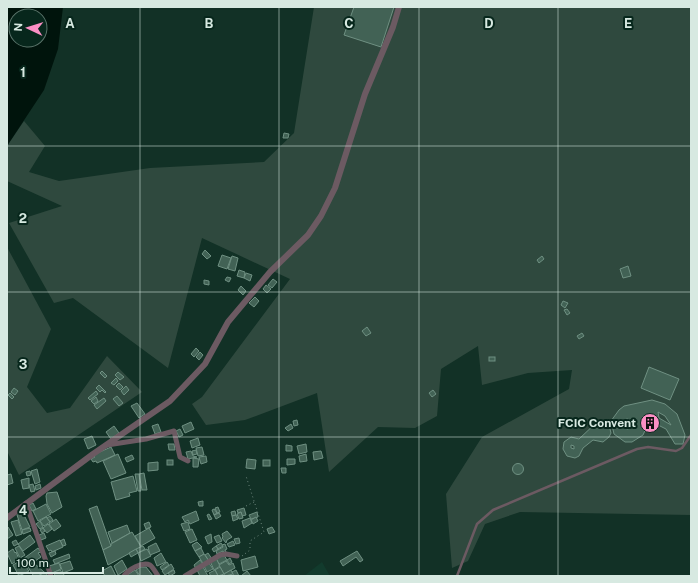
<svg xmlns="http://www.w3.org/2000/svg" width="698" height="583" viewBox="0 0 698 583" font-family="'Public Sans',sans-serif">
<rect width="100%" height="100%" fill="#123126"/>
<path fill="#123b2d" d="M322 562 330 576H304Z"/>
<g fill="#2f493e">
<path d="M314 7H691V515L520 512 485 524 468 561 452 568 446 494 482 437 569 389 572 370 528 373 482 385 478 346 441 369 437 416 415 428 378 427 329 472 317 393 245 420 206 425 192 404 202 397 290 279 202 238 168 368 73 298 54 303 9 223 62 206 7 181V146L24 121 45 146 29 172 59 181 150 168 264 162 294 133Z"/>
<path d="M7 247 51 329 27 387 47 413 70 408 107 356 142 392 19 475 7 451Z"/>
</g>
<path fill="#00140c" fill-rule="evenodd" d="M7 7H63L58 49 44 90 7 146ZM16 16H40V40H16Z"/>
<g fill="#426255" stroke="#6f9082" fill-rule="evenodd">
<path d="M354 7H394L381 47 344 35Z"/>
<path d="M284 133 289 134 288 138H283Z"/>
<path d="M205 250 211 256 207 259 202 254Z"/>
<path d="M222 255 231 258 227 269 218 266Z"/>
<path d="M232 256 238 258 235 271 228 269Z"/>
<path d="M542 256 544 259 539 263 537 260Z"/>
<path d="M628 266 631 276 623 278 620 269Z"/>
<path d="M239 270 245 272 244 278 237 276Z"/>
<path d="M246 273 252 275 250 281 244 278Z"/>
<path d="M227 277 231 278 229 282 225 280Z"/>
<path d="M273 279 277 282 272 288 268 285Z"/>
<path d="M204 280 209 281V285L204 284Z"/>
<path d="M266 285 271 289 267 293 263 289Z"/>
<path d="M241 286 246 291 243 295 238 290Z"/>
<path d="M255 297 259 301 254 307 249 303Z"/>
<path d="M563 301 568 303 565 308 561 305Z"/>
<path d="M567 309 570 313 567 315 564 310Z"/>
<path d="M367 327 371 333 366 336 362 331Z"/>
<path d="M582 333 584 336 579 339 577 336Z"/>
<path d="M196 348 199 351 194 357 191 354Z"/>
<path d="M200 352 203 355 199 360 196 357Z"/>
<rect x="489" y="357" width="6" height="4"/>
<path d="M649 367 679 379 670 400 641 388Z"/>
<path d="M102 371 107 376 105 378 100 373Z"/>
<path d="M118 372 124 377 120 380 115 375Z"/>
<path d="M116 378 118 381 114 385 111 383Z"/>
<path d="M119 383 123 387 120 390 116 386Z"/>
<path d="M99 385 106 392 105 393 102 390 100 392 96 388Z"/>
<path d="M126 386 129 390 124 395 121 391Z"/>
<path d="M14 388 18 391 15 395 11 392Z"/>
<path d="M433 390 436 394 432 397 429 393Z"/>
<path d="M96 391 98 394 90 400 88 398Z"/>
<path d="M10 393 14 397 12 399 8 395Z"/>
<path d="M117 396 123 403 119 406 113 399Z"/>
<path d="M96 397 98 401 94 404 91 401Z"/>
<path d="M104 398 106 401 97 409 94 405Z"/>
<path d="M652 400 665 404 677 414 685 435 683 444H675L666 429 656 424 647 426 643 435 632 442H625L614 434 611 421 619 410 624 406ZM658 412 665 416 671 425 659 418ZM627 419 630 420 633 425 628 429 624 428 622 424 623 421Z"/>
<path d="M137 403 145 414 139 418 131 406Z"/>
<path d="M297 420 298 425 294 426 293 421Z"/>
<path d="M598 421 606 422 609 425 611 433 609 437 603 442 593 440 583 448 579 456 575 458 567 456 563 449 564 442 571 437 579 439ZM571 445 574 446V449L571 448Z"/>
<path d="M191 422 194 429 185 433 182 426Z"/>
<path d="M158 424 161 432 155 434 152 426Z"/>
<path d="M291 424 293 428 288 431 285 428Z"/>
<path d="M114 426 119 433 111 439 106 432Z"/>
<path d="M180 429 183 435 179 437 176 431Z"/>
<path d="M92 436 96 445 88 449 84 439Z"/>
<path d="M198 438 200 445 192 448 190 441Z"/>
<path d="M168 444H174L175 450H169Z"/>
<path d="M306 444 307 452 299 454 297 446Z"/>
<path d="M286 445 292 446V451H286Z"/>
<path d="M111 447 115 455 97 463 96 461 93 462 91 459 95 457 93 455Z"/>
<path d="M202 447 204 455 198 456 196 448Z"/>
<path d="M196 450 197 454 193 455 192 451Z"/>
<path d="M191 451 193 456 197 457 188 459 186 452Z"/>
<path d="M321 451 323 458 314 460 313 452Z"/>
<path d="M118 454 126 473 111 479 103 461Z"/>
<path d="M306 454 307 461 300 462 299 456Z"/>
<path d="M132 455 134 459 127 462 125 458Z"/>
<path d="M206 456 207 462 201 464 199 457Z"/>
<path d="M193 458 199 459 198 467H193Z"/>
<path d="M247 459 256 460 255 469 246 468Z"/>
<path d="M287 459H295V464L287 465Z"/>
<rect x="167" y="460" width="6" height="5"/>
<rect x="263" y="460" width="7" height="6"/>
<path d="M158 462V470L148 471V463Z"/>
<circle cx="518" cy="469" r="5.5"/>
<path d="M281 468H286V473H282Z"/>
<path d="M37 469 40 482 35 484 31 471Z"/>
<path d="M30 471 31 475 27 476 26 472Z"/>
<path d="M144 473 147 490H142L139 474Z"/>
<path d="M11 474 13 483 7 485V475Z"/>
<path d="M135 474H139L141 491H138Z"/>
<path d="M133 476 137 491 129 493 130 496 116 500 111 482Z"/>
<path d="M29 478V488L23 489 21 480Z"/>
<path d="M33 484 35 491 31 492 29 485Z"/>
<path d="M40 484 41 488 36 490 35 486Z"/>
<path d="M57 492 62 507 52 513 47 504 46 496 47 493Z"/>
<path d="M203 501V506H199L198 502Z"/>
<path d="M33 503 36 509 32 511 29 505Z"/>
<path d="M46 504 51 514 38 521 33 511Z"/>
<path d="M97 506 111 546 103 550 89 509Z"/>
<path d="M218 507 220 512 217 513 215 508Z"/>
<path d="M244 508 246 515 242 516 241 512 238 513 237 510Z"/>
<path d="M214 509 217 513 214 515 212 510Z"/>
<path d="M196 511 199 520 190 524 188 520 185 522 182 517Z"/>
<path d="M235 511 236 515 232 516 231 512Z"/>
<path d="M241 512 243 518 239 519 237 514Z"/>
<path d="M257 512 258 517 251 519 249 515Z"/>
<path d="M23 513 30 527 22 530 17 515Z"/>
<path d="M219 513 221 516 216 519 214 515Z"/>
<path d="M209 514 212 519 209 520 207 515Z"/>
<path d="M236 515 238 519 233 521 232 516Z"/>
<path d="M50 516 53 520 50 522 47 518Z"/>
<path d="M46 517 50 522 44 526 40 521Z"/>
<path d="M256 517 258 521 253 524 251 520Z"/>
<path d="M250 518 252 523 244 528 242 521Z"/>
<path d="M56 519 61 526 54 531 49 524Z"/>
<path d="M18 520 22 534 16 536 11 522Z"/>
<path d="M40 521 43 527 40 529 36 524Z"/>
<path d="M149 522 151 527 146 529 144 524Z"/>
<path d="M188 522 190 529 184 531 181 524Z"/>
<path d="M48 524 52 529 47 533 43 528Z"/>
<path d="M127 525 130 533 112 543 108 532Z"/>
<path d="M8 527 13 535 7 539V528Z"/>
<path d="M272 527 275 532 269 534 267 529Z"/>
<path d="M30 528 31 531 23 534 22 530Z"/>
<path d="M43 528 45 531 42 533 40 530Z"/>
<path d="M149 528 155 538 141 546 135 536Z"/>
<path d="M192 529 197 540 190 543 185 532Z"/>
<path d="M227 531 232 537 227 540 226 543 222 538 223 537 222 534Z"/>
<path d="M132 532 141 547 108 565 103 550 111 546V544Z"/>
<path d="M44 533 46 538 41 540 39 535Z"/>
<path d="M211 534 212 542 208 544 205 537Z"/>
<path d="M30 535 35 542 23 551 18 544Z"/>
<path d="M219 535 222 541 217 543 214 537Z"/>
<path d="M239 538 240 543 236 544 234 539Z"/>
<path d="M64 539 66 545 63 546 60 541Z"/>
<path d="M16 540 18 544 14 546 12 542Z"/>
<path d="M60 540 63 547 52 552 51 550 49 551 46 546Z"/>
<path d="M233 541 235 545 229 547 227 544Z"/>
<path d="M197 542 202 547 195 551 192 545Z"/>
<path d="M156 543 160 551 150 555 148 547Z"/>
<path d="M221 543 223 546 218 549 216 546Z"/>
<path d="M225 544 227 549 225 550 226 552 224 553 223 551 217 554 216 551 223 547 222 545Z"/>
<path d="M19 546 25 555 20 558 15 548Z"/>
<path d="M143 546 145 549 138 553 136 549Z"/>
<path d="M216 546 218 549 214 552 212 549Z"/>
<path d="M38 548 41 552 38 553 41 557 28 566 23 559Z"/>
<path d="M201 548 204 554 199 557 195 551Z"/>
<path d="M13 549 15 553 16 552 19 559 12 564 7 553Z"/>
<path d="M136 549 138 553 131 557 129 553Z"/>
<path d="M147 549 151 556 141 561 138 553Z"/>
<path d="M55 551 56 554 51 557 49 553Z"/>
<path d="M357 551 363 560 360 562 356 557 343 566 340 561Z"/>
<path d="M161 553 166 562 157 566 154 558Z"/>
<path d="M208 553 212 559 209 561 205 555Z"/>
<path d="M69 554 70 558 55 564 53 560Z"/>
<path d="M204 554 209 561 204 565 199 557Z"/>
<path d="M224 555 227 560 219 564 216 559Z"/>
<path d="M255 556 258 567 243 571 241 560Z"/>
<path d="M216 558 220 566 214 570 210 561Z"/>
<path d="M230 558 232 562 229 564 227 560Z"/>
<path d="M21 560 29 571 19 576 13 565Z"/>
<path d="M122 560 127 569 118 575 114 566Z"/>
<path d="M200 560 203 564 196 569 194 565Z"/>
<path d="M70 561 73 569 63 573 60 564Z"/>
<path d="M226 561 229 565 233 563 235 568 224 574 219 565Z"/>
<path d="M167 562 169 565 162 570 160 567Z"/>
<path d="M34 563 44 572 38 576H31L33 575 28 567Z"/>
<path d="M59 563 61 569 52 573 49 566Z"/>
<path d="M209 563 213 569 207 572 204 566Z"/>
<path d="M171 564 174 569 165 575 162 571Z"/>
<path d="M111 566 116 576H105L102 571Z"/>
<path d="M141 567H146L153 576H140L136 570Z"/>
<path d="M203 567 208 576H200L197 570Z"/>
<path d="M220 567 224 574 218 576 215 570Z"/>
<path d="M60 570 65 576H55L54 572Z"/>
<path d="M135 570 139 576H128L127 575Z"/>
<path d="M174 570 175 573 170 576 168 573Z"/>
<path d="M215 570 218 576H211L209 573Z"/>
<path d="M231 570 233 574 225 576 224 574Z"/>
<path d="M236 570 239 576H234L232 572Z"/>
<path d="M247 571 251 576H241Z"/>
<path d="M45 572 48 576H41L40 575Z"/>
</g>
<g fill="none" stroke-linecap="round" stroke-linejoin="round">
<g stroke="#6c857c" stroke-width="1" stroke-dasharray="1 3" stroke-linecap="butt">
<path d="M246 506 254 502"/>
<path d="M242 556 250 550V541L264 532 246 476"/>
</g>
<path stroke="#6c5a62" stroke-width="2.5" d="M457 576 477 524 493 510 637 449 648 447 676 451 682 448 691 435"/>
<g stroke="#6c5a62" stroke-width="5">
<path d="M107 445 146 439 174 431 180 457 188 461"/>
<path d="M26 503 51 576"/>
<path d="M124 576C128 570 142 561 150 565 153 567 156 573 158 576"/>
<path d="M185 576 220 555 226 554 237 556"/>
</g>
<path stroke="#6c5a62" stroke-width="6" d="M7 518 93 454 170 401 205 364 228 322 270 272 308 235 321 216 335 188 365 94 393 27 399 7"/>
</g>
<path fill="none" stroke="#d7e9e1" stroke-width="1" stroke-opacity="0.55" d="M140 7V576M279 7V576M419 7V576M558 7V576M7 146H691M7 292H691M7 437H691"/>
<defs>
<symbol id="building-disc" viewBox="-11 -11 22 22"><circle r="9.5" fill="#fb8fc4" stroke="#07271c"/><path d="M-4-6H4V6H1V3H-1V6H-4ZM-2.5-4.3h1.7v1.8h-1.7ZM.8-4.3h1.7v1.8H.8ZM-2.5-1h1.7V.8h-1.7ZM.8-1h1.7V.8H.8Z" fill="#111"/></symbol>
</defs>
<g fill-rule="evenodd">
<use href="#building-disc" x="639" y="412" width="22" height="22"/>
</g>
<g text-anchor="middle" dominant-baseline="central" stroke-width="4" stroke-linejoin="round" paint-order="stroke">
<g font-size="12" font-weight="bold" fill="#d7e9e1" stroke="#07271c" text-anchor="end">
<text x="636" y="423">FCIC Convent</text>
</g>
</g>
<g font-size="13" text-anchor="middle" font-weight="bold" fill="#d7e9e1" stroke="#07271c" stroke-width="4" stroke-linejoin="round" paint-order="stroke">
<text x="70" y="28">A</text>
<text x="209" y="28">B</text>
<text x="349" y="28">C</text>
<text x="489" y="28">D</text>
<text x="628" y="28">E</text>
<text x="23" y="77">1</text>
<text x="23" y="223">2</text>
<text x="23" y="369">3</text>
<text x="23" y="515">4</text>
</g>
<rect width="698" height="583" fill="none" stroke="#d7e9e1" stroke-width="16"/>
<g transform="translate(28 28) rotate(274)"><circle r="19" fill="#07271c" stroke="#5a756b"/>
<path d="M0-3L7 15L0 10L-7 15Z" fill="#fb8fc4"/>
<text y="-6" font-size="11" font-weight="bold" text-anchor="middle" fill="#d7e9e1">N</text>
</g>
<path d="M10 567v6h93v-6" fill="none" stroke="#d7e9e1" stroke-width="2"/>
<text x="16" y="567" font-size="12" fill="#d7e9e1" stroke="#07271c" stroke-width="3" paint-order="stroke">100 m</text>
</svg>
